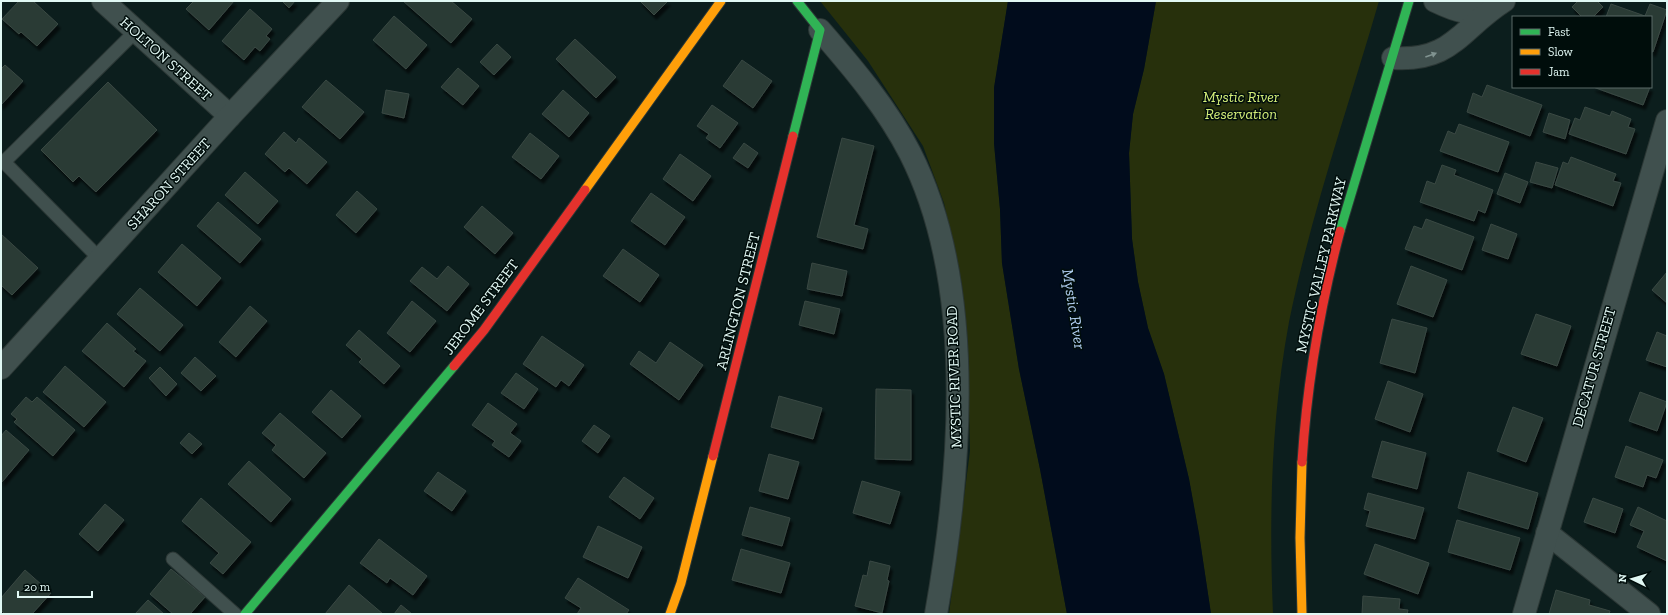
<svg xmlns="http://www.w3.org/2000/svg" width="1668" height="615" viewBox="0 0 1668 615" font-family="'Zilla Slab',serif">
<defs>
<filter id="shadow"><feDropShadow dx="2.5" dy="4.5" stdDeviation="1" flood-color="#0009"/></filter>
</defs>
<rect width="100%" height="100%" fill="#0c1e1d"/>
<g fill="#27300c">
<path d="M820 1H1008L994 88V143L1000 209 1002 263 1019 369 1040 469 1067 614H949L970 451 968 371 962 285 944 203 923 146 868 61Z"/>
<path d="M1156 1H1379C1348 108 1311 213 1289 322 1271 419 1269 516 1273 614H1211L1199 534 1189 479 1164 374 1148 328 1138 282 1132 239 1129 153 1133 114 1144 69Z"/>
</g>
<path fill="#010c1c" d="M1008 1H1156L1144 69 1133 114 1129 153 1132 239 1138 282 1148 328 1164 374 1189 479 1199 534 1211 614H1067L1040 469 1019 369 1002 263 1000 209 994 143V88Z"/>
<g fill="#293b35" stroke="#3a4843" filter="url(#shadow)">
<path d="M19 1H33L58 24 37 46 21 32 19 34 2 19Z"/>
<path d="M194 1H234L209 30 186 9Z"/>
<path d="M282 1H295L289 8Z"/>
<path d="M403 1H451L472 19 451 43Z"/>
<path d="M640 1H668L654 15Z"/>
<path d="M1578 1H1597L1603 7 1593 17H1582L1572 7Z"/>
<path d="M1611 4 1645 16 1650 4 1667 10 1653 52 1651 51V17H1606Z"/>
<path d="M250 9 272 29 266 36 270 39 260 51 255 47 244 60 222 41Z"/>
<path d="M394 16 427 45 406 69 373 40Z"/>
<path d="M575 39 616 77 596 98 556 59Z"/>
<path d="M497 44 511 57 494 75 480 62Z"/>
<path d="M742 60 772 81 753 108 723 86Z"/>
<path d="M5 65 23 81 1 105V69Z"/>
<path d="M458 68 479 86 463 105 441 87Z"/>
<path d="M326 80 364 112 340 139 302 107Z"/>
<path d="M108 82 157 130 96 192 79 176 73 182 41 150Z"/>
<path d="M1487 85 1542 105 1530 136 1467 112 1473 93 1482 97Z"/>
<path d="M1593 87H1650L1643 105Z"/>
<path d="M386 90 409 94 404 118 382 113Z"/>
<path d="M563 90 589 113 569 137 542 114Z"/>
<path d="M712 105 738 123 720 148 706 138 709 134 697 126Z"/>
<path d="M1585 107 1610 116 1612 111 1631 119 1628 127 1635 129 1626 154 1569 134 1575 118 1580 120Z"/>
<path d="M1549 113 1570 120 1565 139 1543 132Z"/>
<path d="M1459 124 1509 142 1498 172 1440 151 1448 131 1455 134Z"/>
<path d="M284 132 296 143 299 138 327 162 307 184 289 168 285 172 265 154Z"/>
<path d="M530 133 559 156 541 179 512 157Z"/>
<path d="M842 138 874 146 854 225 868 229 863 249 817 237Z"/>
<path d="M744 143 758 153 748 168 733 158Z"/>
<path d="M680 154 711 176 693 201 663 179Z"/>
<path d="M1571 157 1616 174 1613 181 1621 183 1613 206 1555 185 1563 162 1568 164Z"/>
<path d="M1536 162 1558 168 1552 188 1530 182Z"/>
<path d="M1442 165 1456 170 1454 175 1493 190 1485 213 1478 210 1474 221 1420 202 1427 181 1435 184Z"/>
<path d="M245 172 278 201 258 224 225 195Z"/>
<path d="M1505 173 1528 182 1520 203 1497 194Z"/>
<path d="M357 191 377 209 356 233 336 215Z"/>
<path d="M651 193 685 217 665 245 631 221Z"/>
<path d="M218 202 261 239 240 263 197 226Z"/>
<path d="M482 206 513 233 495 254 464 227Z"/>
<path d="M1426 219 1474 237 1462 270 1405 249 1414 226 1422 229Z"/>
<path d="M1491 224 1517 234 1508 259 1482 250Z"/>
<path d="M1 234 38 268 12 295 1 285Z"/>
<path d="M182 244 221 278 197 306 158 272Z"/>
<path d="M623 249 659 275 640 302 603 276Z"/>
<path d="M812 263 847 271 842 296 807 289Z"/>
<path d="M448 266 469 284 447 311 410 281 422 267 437 279Z"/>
<path d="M1411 266 1447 280 1433 317 1397 304Z"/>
<path d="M1667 272V303L1652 290Z"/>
<path d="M140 288 183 325 160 351 117 314Z"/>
<path d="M412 301 436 321 410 352 387 333Z"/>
<path d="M805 301 840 309 834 334 799 325Z"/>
<path d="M250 306 267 321 236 357 219 342Z"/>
<path d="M1536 314 1571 326 1557 366 1521 354Z"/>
<path d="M1392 319 1427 328 1415 373 1380 363Z"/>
<path d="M107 323 136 349 133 351 146 361 124 387 82 351Z"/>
<path d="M359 330 400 366 384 384 359 362 362 359 346 345Z"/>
<path d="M1657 332 1667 336V367L1646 360Z"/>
<path d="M542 336 584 365 569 386 561 380 556 387 523 364Z"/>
<path d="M670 342 703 365 679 400 630 364 639 351 656 363Z"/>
<path d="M195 357 216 376 201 391 181 373Z"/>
<path d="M65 366 106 402 84 427 43 392Z"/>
<path d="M160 367 177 384 166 396 149 378Z"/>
<path d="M516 373 538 389 524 409 501 393Z"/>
<path d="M1388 381 1423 394 1410 432 1375 419Z"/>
<path d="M876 389 911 390V460L875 459Z"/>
<path d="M331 390 361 416 342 438 312 412Z"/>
<path d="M1640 392 1667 402 1657 431 1629 421Z"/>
<path d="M779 396 822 408 813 439 771 427Z"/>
<path d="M26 397 32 402 37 397 75 430 53 456 14 422 17 419 11 414Z"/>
<path d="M488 403 517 424 510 433 521 441 509 457 492 445 495 441 472 425Z"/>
<path d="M1513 407 1543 418 1526 462 1497 451Z"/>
<path d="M280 413 326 453 304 478 272 450 276 445 262 433Z"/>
<path d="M594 425 610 436 598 453 582 441Z"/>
<path d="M6 430 29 450 2 482 1 436Z"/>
<path d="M189 433 202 444 192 454 180 443Z"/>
<path d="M1382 441 1426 453 1417 489 1372 477Z"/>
<path d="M1626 446 1663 460 1656 478 1647 475 1643 487 1615 477Z"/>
<path d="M769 454 799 462 788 499 759 491Z"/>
<path d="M249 461 291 499 271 522 228 484Z"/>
<path d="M438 472 466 491 452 511 424 491Z"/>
<path d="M1468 472 1538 493 1528 529 1458 508Z"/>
<path d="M624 477 654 498 640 519 609 497Z"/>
<path d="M862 481 900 492 890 524 853 513Z"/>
<path d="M1368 493 1424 508 1415 539 1366 526 1370 511 1364 509Z"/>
<path d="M201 498 251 542 223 574 210 563 219 553 182 521Z"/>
<path d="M1593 498 1623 509 1615 533 1584 522Z"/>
<path d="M105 504 124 520 98 551 79 534Z"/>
<path d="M750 507 790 518 782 546 742 535Z"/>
<path d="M1638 507 1667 521V561L1637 547 1644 531 1630 525Z"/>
<path d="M1457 520 1520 538 1510 570 1448 552Z"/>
<path d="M598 526 642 547 628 578 583 557Z"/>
<path d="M379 539 427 576 413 595 390 578 387 583 360 563Z"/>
<path d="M1375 544 1429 563 1418 594 1364 574Z"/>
<path d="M741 549 790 563 781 593 732 580Z"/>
<path d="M870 561 890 566 887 580 889 581 882 613 855 606 863 575 867 576Z"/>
<path d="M171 569 205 597 190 614H173L150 594Z"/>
<path d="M25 570 51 593 32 614H5L1 610V598Z"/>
<path d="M578 578 629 610 626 614H577L581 608 565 598Z"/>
<path d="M349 585 383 614H325Z"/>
<path d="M1556 590 1590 600 1589 605 1610 611 1609 614H1549Z"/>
<path d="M1363 596 1400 599 1399 609 1408 610 1407 614H1362Z"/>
<path d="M148 600 164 614H135Z"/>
<path d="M401 605 412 614H394Z"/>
</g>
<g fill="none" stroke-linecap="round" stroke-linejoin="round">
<defs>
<g id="lane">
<path d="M100 259 4 162 136 31"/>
<path d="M173 559 235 614"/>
</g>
<g id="street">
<path d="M103 1 230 116"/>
<path d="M1435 1C1458 12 1469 16 1494 7"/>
<path d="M820 30C853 68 887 108 910 153 977 285 961 473 936 614"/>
<path d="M1393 58C1452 62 1460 29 1504 1"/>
<path d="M1 368 230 116 338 1"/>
<path d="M1547 533 1649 614"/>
<path d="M1524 614 1667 121"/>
</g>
<g id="fast">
<path d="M793 136 820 30 797 1"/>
<path d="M1340 231 1409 1"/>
<path d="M245 614 454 366"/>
</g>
<g id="slow">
<path d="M585 190 721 1"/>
<path d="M670 614 681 583 713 456"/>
<path d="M1302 614 1300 538 1302 462"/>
</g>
<g id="jam">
<path d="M454 366 484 330 585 190"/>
<path d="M713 456 793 136"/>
<path d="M1302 462C1307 383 1320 307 1340 231"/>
</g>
</defs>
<use href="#lane" stroke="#2b3735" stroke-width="15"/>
<use href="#street" stroke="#2b3735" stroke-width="24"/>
<use href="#fast" stroke="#2b3735" stroke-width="11"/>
<use href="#slow" stroke="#2b3735" stroke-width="11"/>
<use href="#jam" stroke="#2b3735" stroke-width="11"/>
<use href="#lane" stroke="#40504e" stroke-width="13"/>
<use href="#street" stroke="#40504e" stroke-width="22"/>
<use href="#fast" stroke="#30b455" stroke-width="9"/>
<use href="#slow" stroke="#ff9f0a" stroke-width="9"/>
<use href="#jam" stroke="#e5322d" stroke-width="9"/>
</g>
<defs><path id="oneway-solid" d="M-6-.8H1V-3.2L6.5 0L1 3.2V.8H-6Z"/></defs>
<use fill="#809390" href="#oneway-solid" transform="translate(1431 55) rotate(-20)"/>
<g text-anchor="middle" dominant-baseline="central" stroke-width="3" stroke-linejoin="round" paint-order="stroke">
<g font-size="15" fill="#e1f8f4" stroke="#000d0b">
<text transform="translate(166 59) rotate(42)">HOLTON STREET</text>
<text transform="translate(169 184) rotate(-48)">SHARON STREET</text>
<text transform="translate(1321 265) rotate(-77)">MYSTIC VALLEY PARKWAY</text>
<text transform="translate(738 301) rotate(-76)">ARLINGTON STREET</text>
<text transform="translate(481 307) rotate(-53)">JEROME STREET</text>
<text transform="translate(1594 367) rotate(-74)">DECATUR STREET</text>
<text transform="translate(954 377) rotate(-92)">MYSTIC RIVER ROAD</text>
</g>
<g font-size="15" font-style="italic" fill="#d5f07a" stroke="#000d0b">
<text x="1241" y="97">Mystic River<tspan x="1241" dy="17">Reservation</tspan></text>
</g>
<g font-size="16" font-style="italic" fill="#b1cff2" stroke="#000d0b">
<text transform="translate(1074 309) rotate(81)">Mystic River</text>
</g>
</g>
<rect width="1668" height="615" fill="none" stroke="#e1f8f4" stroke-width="4"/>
<rect x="1512" y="16" width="140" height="72" fill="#000d0b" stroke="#5a6b68"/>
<rect x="1520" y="29" width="20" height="6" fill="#30b455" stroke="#5a6b68"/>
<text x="1548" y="36" font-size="12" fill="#e1f8f4">Fast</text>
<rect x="1520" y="49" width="20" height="6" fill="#ff9f0a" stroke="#5a6b68"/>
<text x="1548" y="56" font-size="12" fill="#e1f8f4">Slow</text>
<rect x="1520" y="69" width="20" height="6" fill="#e5322d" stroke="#5a6b68"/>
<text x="1548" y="76" font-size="12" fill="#e1f8f4">Jam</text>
<g transform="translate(1632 579) rotate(275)" stroke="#000d0b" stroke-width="3" paint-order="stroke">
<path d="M0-3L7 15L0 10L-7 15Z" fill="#e1f8f4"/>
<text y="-6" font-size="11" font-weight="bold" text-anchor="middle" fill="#e1f8f4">N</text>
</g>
<path d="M18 591v6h74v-6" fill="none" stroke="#e1f8f4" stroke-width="2"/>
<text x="24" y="591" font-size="12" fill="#e1f8f4" stroke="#000d0b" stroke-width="3" paint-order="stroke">20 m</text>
</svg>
